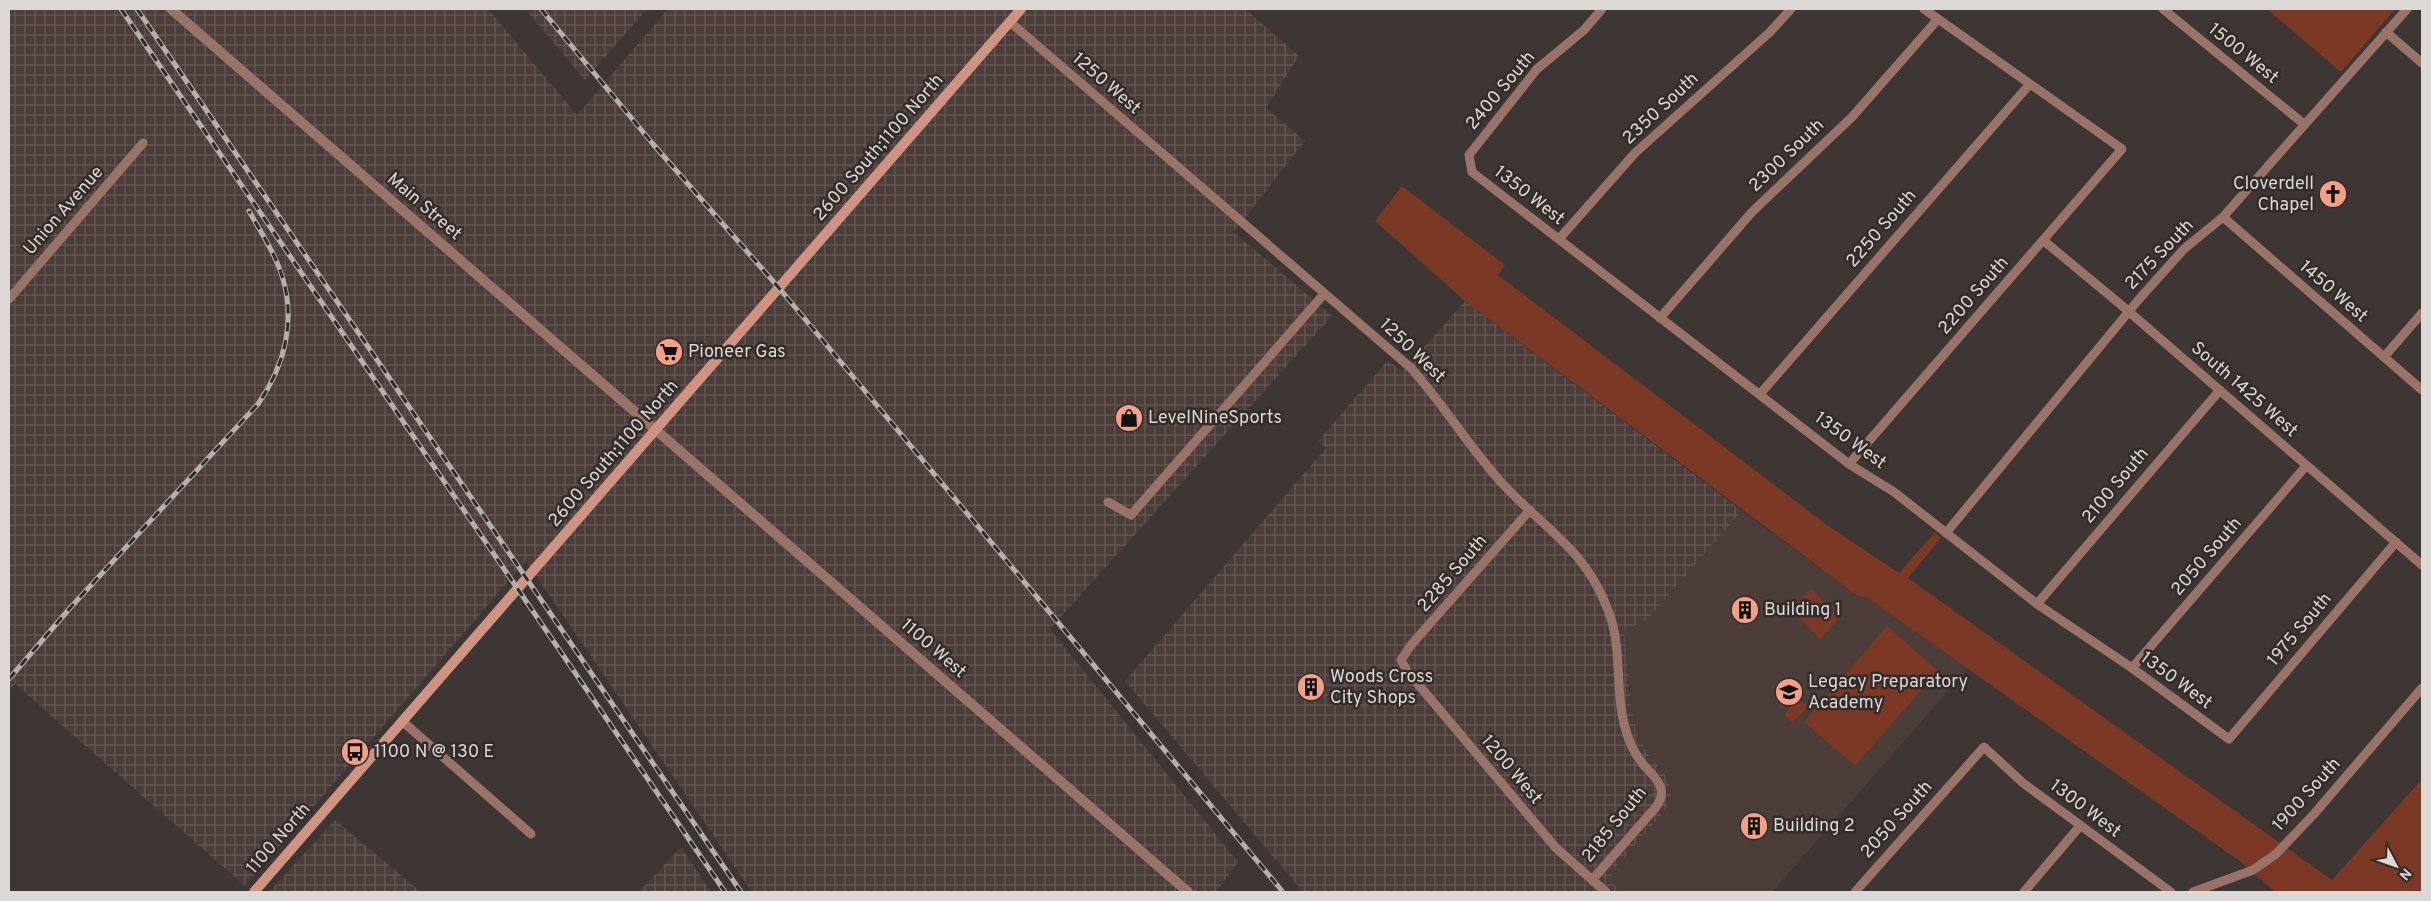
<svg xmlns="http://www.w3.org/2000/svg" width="2431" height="901" viewBox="0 0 2431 901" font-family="Overpass,sans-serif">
<defs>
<pattern id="industrial-grid" width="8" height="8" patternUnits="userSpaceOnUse" patternTransform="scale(1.25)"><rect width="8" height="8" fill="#4b3d39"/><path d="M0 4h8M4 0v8" fill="none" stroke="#645855"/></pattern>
</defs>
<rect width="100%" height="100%" fill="#3d3634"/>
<path fill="#4b3d39" d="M1742 511 1860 598 1865 596 1968 668 1772 892H1622L1611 882 1612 872 1662 814 1671 798 1669 779 1645 750 1636 732 1631 705 1624 630 1647 620Z"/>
<g fill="url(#industrial-grid)">
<path d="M9 9H488L577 115 668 9H1245L1299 56 1266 108 1305 141 1234 232 1332 316 1050 629 1238 862 1216 892H752L526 561 245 886 15 684 9 691Z"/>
<path d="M525 9H647L585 80Z"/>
<path d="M1465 301 1742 511 1647 620 1624 630 1631 705 1636 732 1645 750 1669 780 1671 798 1662 814 1612 872 1611 882 1622 892H1303L1125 681 1326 448 1318 441 1388 360 1402 372Z"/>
<path d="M335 820 421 892H269Z"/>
<path d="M681 847 711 892H639Z"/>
</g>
<g fill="#7a3825">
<path d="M2267 9H2395L2341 72Z"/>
<path d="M1402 186 1505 265 1498 275 1827 525 1899 573 1935 532 1941 538 1908 578 2332 880 2422 779V892H2275L2241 862 1865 596 1860 598 1465 301 1375 221Z"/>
<path d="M1811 588 1839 619 1820 640 1792 609Z"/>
<path d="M1887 626 1938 671 1855 766 1804 722Z"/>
<path d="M1798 698 1808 707 1793 723 1784 715Z"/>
</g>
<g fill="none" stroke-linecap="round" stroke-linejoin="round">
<g stroke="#997367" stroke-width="9">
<path d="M1602 9 1584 30 1537 69 1469 155 1472 172 1849 464 1894 492 2037 604 2132 668 2229 739 2396 542"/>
<path d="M2163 9 2304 124"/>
<path d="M1010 22 1411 368C1443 404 1468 445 1500 481 1543 529 1583 545 1608 610 1624 650 1613 696 1628 737 1631 746 1636 755 1642 763 1654 777 1670 788 1656 807L1592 880"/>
<path d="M2386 32 2422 63"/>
<path d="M2223 217 2422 390"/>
<path d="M1559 239 1635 153 1770 32 1791 9"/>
<path d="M2044 241 2120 304 2422 565"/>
<path d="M9 299 143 143"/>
<path d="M1660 318 1752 212 1852 117 1938 19"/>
<path d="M2384 357 2422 313"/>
<path d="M1760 394 2029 85"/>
<path d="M1849 464 2122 149 1924 9"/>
<path d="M1108 502 1131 515 1324 294"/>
<path d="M1530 510 1411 645 1401 660 1407 671 1556 848 1606 892"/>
<path d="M1946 533 2140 298 2184 249 2223 217 2407 9"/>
<path d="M2037 604 2220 390"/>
<path d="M2132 668 2306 466"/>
<path d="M402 721 531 834"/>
<path d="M1855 892 1984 747 2023 783 2171 892"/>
<path d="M2024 892 2080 826"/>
<path d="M2193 892 2253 870 2276 854 2314 814 2422 688"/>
</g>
<path stroke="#997367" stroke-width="10" d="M171 9 1188 892"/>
<path stroke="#cf9381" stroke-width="10" d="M254 892 1021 9"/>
<defs>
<g id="rail">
<path d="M121 9 725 892"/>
<path d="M137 9 741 892"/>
<path d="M541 9 653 144 779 288 1283 892"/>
<path d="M9 679 70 608 258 404C285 365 297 319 281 273 274 251 260 231 249 211"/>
</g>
</defs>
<use href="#rail" stroke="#b4b0ae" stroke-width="5"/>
<use href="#rail" stroke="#332c2a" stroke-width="3" stroke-dasharray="9" stroke-linecap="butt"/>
</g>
<defs>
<symbol id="church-disc" viewBox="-11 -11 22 22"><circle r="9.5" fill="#f49f86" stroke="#332c2a"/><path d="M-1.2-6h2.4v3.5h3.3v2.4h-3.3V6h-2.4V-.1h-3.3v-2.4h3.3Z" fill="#111"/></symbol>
<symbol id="supermarket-disc" viewBox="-11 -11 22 22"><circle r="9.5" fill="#f49f86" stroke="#332c2a"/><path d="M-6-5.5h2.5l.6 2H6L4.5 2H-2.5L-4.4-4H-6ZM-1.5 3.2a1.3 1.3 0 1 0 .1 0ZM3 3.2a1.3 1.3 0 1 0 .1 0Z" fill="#111"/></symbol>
<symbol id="shop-disc" viewBox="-11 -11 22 22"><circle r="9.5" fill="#f49f86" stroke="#332c2a"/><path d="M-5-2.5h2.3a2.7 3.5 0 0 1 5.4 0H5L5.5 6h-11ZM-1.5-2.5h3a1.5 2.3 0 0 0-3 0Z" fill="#111"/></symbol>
<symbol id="building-disc" viewBox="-11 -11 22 22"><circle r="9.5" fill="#f49f86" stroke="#332c2a"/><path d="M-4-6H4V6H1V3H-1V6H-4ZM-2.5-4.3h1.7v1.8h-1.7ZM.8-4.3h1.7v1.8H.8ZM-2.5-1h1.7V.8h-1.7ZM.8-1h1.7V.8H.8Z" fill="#111"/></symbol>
<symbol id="school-disc" viewBox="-11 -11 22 22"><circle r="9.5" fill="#f49f86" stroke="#332c2a"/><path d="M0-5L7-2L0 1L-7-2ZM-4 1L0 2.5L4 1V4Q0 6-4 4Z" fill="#111"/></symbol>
<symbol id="bus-disc" viewBox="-11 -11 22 22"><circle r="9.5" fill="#f49f86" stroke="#332c2a"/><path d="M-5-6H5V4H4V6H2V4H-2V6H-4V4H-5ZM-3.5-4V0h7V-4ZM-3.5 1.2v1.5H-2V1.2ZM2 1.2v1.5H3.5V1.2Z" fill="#111"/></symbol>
</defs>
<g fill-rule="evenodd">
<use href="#church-disc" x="2317" y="178" width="32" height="32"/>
<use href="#supermarket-disc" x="653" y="336" width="32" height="32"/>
<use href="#shop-disc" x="1113" y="402" width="32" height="32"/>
<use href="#building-disc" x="1729" y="594" width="32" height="32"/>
<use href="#building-disc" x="1295" y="671" width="32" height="32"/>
<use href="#school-disc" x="1773" y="676" width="32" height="32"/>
<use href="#bus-disc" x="339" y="736" width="32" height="32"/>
<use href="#building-disc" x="1738" y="810" width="32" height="32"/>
</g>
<g text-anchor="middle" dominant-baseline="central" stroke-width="5" stroke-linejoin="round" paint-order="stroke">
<g font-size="18" fill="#dcd8d6" stroke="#332c2a">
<text transform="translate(2243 54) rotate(39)">1500 West</text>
<text transform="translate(1106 84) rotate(41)">1250 West</text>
<text transform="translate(1501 91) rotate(-50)">2400 South</text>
<text transform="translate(1661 109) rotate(-43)">2350 South</text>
<text transform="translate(879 148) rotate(-49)">2600 South;1100 North</text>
<text transform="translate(1787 156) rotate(-44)">2300 South</text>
<text transform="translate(1529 196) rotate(38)">1350 West</text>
<text transform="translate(424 207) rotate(41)">Main Street</text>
<text transform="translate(64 211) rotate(-49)">Union Avenue</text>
<text transform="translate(1882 229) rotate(-49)">2250 South</text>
<text transform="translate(2160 255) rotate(-46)">2175 South</text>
<text transform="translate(2333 292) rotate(41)">1450 West</text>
<text transform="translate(1974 296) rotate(-49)">2200 South</text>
<text transform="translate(1412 351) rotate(44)">1250 West</text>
<text transform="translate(2244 390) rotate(41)">South 1425 West</text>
<text transform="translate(1850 441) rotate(36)">1350 West</text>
<text transform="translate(614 454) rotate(-49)">2600 South;1100 North</text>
<text transform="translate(2116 486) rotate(-50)">2100 South</text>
<text transform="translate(2207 557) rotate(-49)">2050 South</text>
<text transform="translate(1453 574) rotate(-49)">2285 South</text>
<text transform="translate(2300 630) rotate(-50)">1975 South</text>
<text transform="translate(933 649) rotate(41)">1100 West</text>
<text transform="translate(2176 681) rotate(36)">1350 West</text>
<text transform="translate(1511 770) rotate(50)">1200 West</text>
<text transform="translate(2307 795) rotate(-48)">1900 South</text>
<text transform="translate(2085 809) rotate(37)">1300 West</text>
<text transform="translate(1897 820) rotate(-48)">2050 South</text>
<text transform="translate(1615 825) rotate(-51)">2185 South</text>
<text transform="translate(279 839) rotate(-49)">1100 North</text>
</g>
<g font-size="18" fill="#dcd8d6" stroke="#332c2a" text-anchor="start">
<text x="2314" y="184" text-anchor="end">Cloverdell<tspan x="2314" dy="21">Chapel</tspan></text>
<text x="688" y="352">Pioneer Gas</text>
<text x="1148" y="418">LevelNineSports</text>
<text x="1764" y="610">Building 1</text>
<text x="1330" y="677">Woods Cross<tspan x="1330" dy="21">City Shops</tspan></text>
<text x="1808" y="682">Legacy Preparatory<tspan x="1808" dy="21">Academy</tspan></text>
<text x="374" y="752">1100 N @ 130 E</text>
<text x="1773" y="826">Building 2</text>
</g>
</g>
<rect width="2431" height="901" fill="none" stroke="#dcd8d6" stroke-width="20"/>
<g transform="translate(2396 866) rotate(131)" stroke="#332c2a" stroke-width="4" paint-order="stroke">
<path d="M0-4L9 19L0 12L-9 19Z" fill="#dcd8d6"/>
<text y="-8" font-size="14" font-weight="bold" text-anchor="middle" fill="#dcd8d6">N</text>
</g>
</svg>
